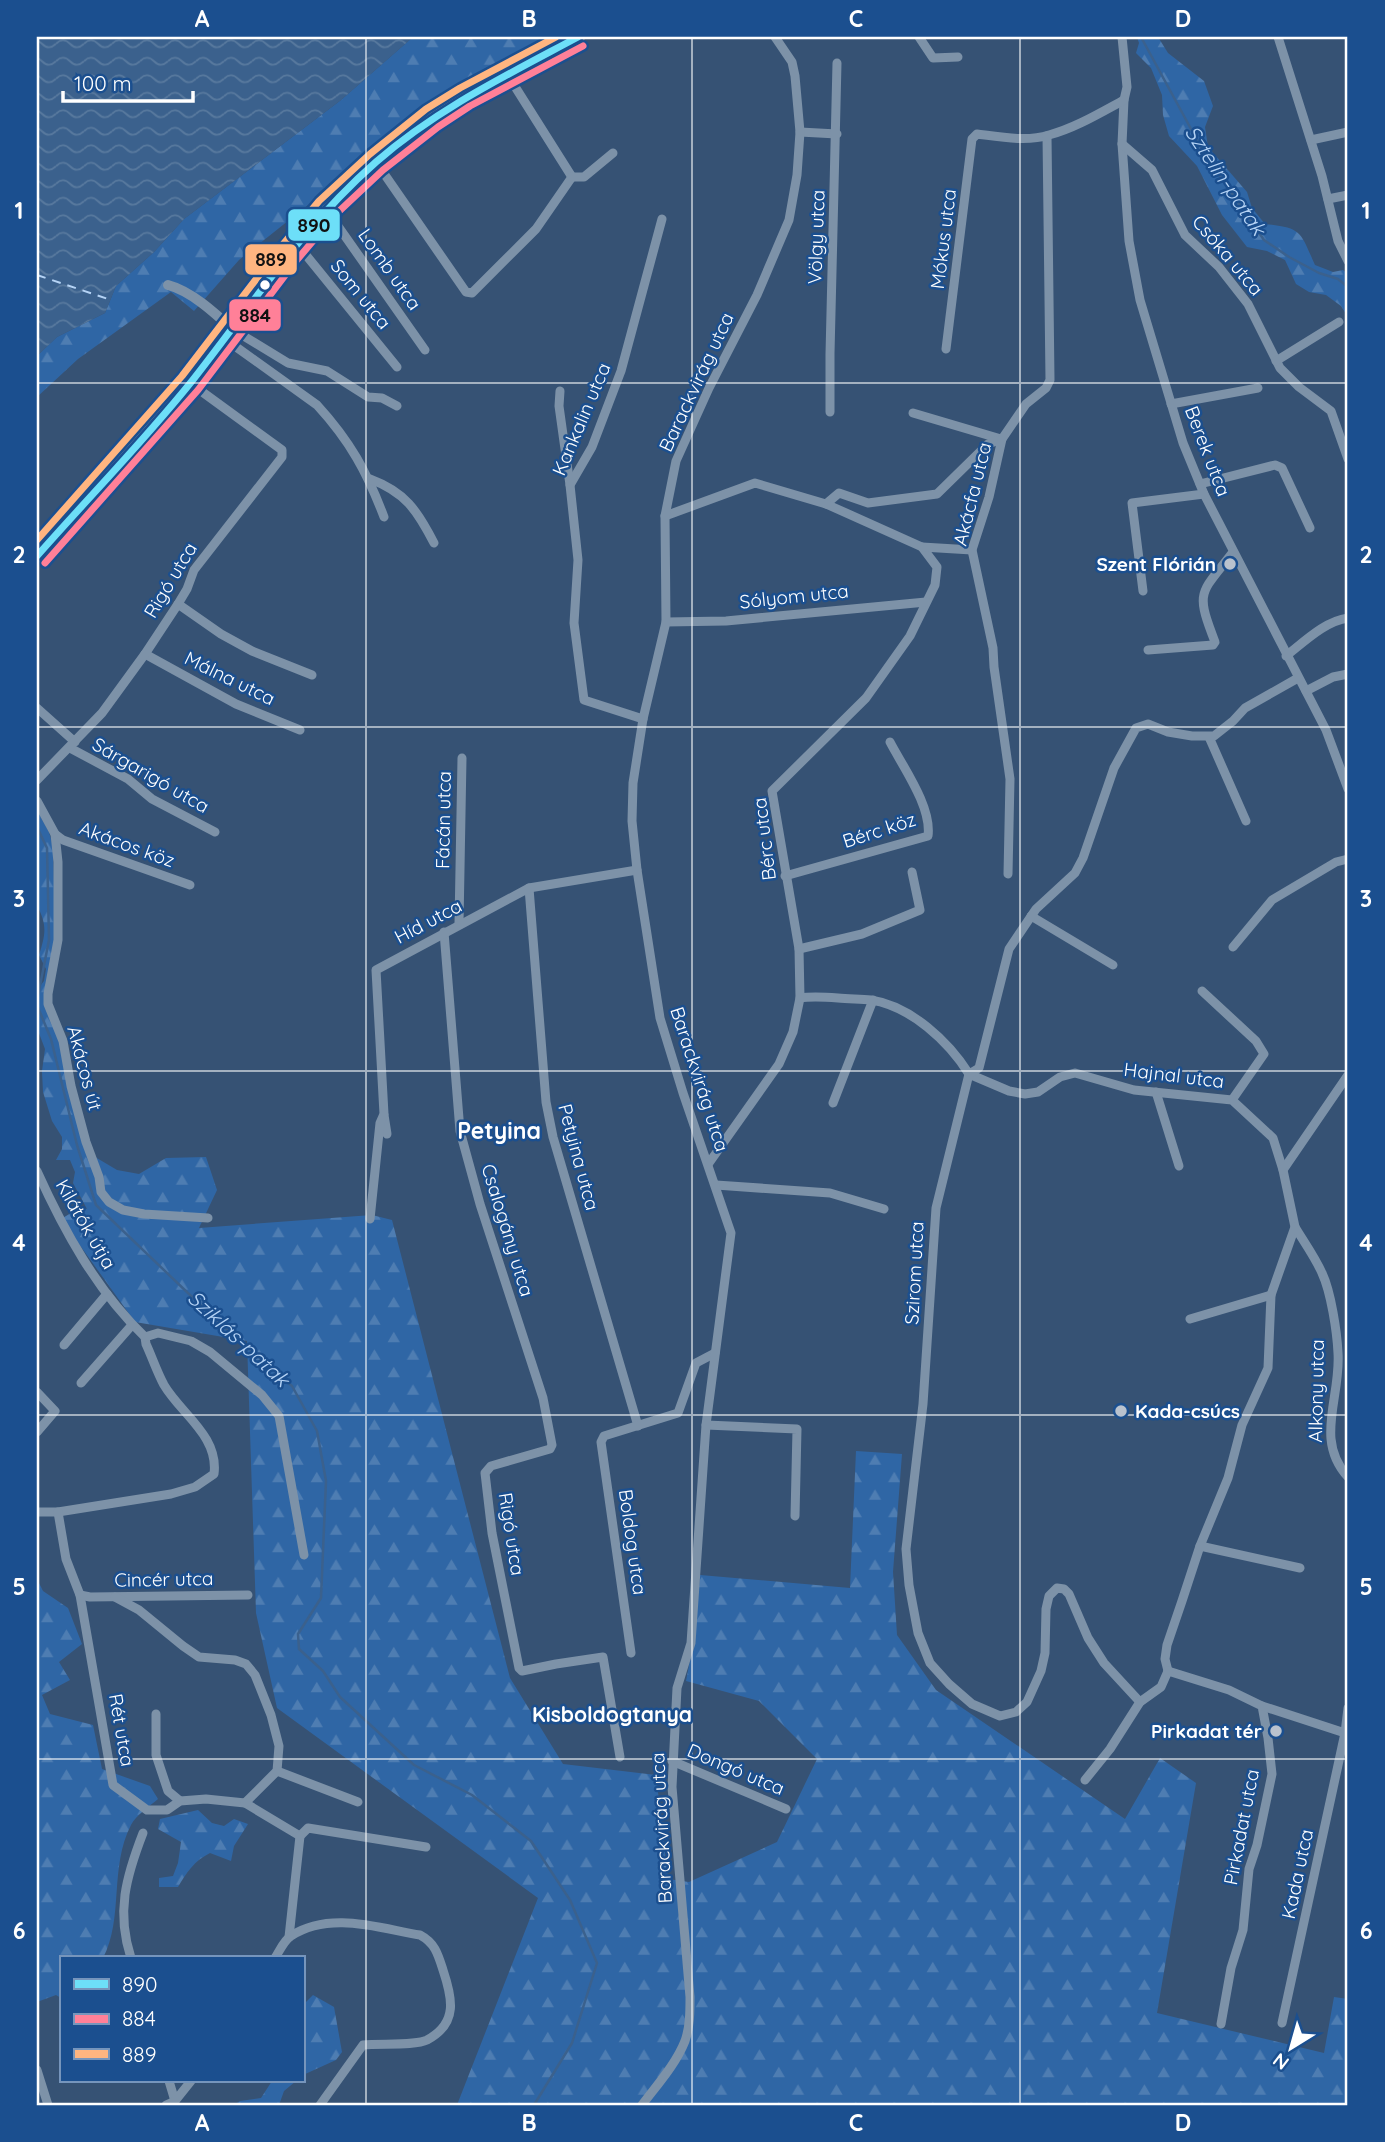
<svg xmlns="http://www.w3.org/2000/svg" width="1385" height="2142" viewBox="0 0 1385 2142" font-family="Quicksand,sans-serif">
<defs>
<pattern id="forest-firs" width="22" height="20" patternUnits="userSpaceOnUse" patternTransform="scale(1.75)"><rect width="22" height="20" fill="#2f66a5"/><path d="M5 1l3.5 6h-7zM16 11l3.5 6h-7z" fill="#4e7db2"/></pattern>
<pattern id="water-waves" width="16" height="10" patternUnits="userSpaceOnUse" patternTransform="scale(1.75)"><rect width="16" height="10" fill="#3b618d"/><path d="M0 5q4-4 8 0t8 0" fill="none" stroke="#58799e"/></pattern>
</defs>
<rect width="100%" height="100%" fill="#365274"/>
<g fill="url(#forest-firs)">
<path d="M413 37H560L478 80 372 154 239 260 194 311 171 292 78 359 37 397V356L57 337 105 313 116 286 154 252 184 219 341 100Z"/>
<path d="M1137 37H1158L1168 53 1204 81 1213 106 1205 127 1208 147 1247 192 1252 208 1265 224C1303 228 1300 232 1315 265L1333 272 1343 270 1348 274V317L1341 306 1326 295 1309 292 1296 284 1285 260 1267 251 1247 247 1222 215 1197 166 1169 136 1163 115 1162 95 1151 68 1136 53 1139 43Z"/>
<path d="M37 810 49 832 53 846 54 883V950L44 998 60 1044 85 1151 117 1170 139 1174 166 1158 206 1157 217 1190 199 1228 372 1215 392 1220 510 1678 563 1764 656 1775 668 1879 689 1882 777 1842 817 1759 759 1701 686 1681 695 1634 700 1575 850 1588 856 1451 902 1454 893 1572 897 1635 936 1690 1125 1819 1160 1758 1196 1783 1157 2013 1324 2053 1334 1997 1348 1999V2105H457L538 1898 277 1708 256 1613 247 1341 135 1322 61 1219 81 1207 87 1209 73 1183 75 1172 70 1160H56L62 1149V1137L52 1121 43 1092 42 1071 45 1049 37 1028V990L44 981 46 969 39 955C46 933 47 925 37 905Z"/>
<path d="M37 1579 43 1591 68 1608 82 1644 59 1662 70 1680 42 1695 50 1714 93 1725 102 1769 150 1786 158 1799C150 1806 136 1815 131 1825 109 1867 124 1918 103 1958H61V1998L56 1995 37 2002Z"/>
<path d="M198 1810 212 1823 224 1826 234 1819 248 1824 234 1846 231 1861 210 1853C194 1861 187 1872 178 1887H159V1878L173 1876 178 1863 181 1842 158 1829 160 1819Z"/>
<path d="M313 1995 334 2007 342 2052 336 2060 303 2075V2005Z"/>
<path d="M272 2081H296L284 2091 279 2105H234L240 2101 261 2098Z"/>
</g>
<path fill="url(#water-waves)" d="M37 37H413L341 100 184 219 154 252 116 286 105 313 57 337 37 356Z"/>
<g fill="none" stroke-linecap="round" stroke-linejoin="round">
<g stroke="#3b618d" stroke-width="2.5">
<path d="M1141 37 1203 151 1264 240 1289 257 1319 273 1338 279 1348 287"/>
<path d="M37 827 47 848 49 940 37 1001"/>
<path d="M37 1005 51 1039 77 1145 96 1205 213 1317 292 1386 317 1431 326 1481 321 1598 298 1634 299 1649 323 1671 340 1697 414 1765 472 1795 531 1841 570 1900 597 1963 572 2043 534 2105"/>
</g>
<path stroke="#b5d3f5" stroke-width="2" stroke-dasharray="9 7" stroke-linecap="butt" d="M37 275 111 300"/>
<g stroke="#7d92a8" stroke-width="9">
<path d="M919 37 933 58 958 57"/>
<path d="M1122 37 1127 87 1124 100 1122 144 1129 241 1140 300 1183 443 1204 494 1326 730 1348 789"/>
<path d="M1278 37 1322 176 1338 241 1348 261"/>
<path d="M507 74 572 177"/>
<path d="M800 132 837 134"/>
<path d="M1311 140 1348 132"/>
<path d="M1122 144 1152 170 1185 235 1219 267 1248 304 1280 368 1299 387 1331 411 1348 459"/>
<path d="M376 162 466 292 472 293 536 229 572 177"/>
<path d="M572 177H584L613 153"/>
<path d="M1328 199 1348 195"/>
<path d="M326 209 425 350"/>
<path d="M297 244 397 367"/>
<path d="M232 329 288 363 327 371 368 397 382 398 397 406"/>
<path d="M225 339 317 405C350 441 367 472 384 517"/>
<path d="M946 349 972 139 977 134C1000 137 1027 142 1049 135 1075 128 1100 113 1124 100"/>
<path d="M1276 361 1339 322"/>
<path d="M560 391 559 406 570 485"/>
<path d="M1171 404 1258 388"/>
<path d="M830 412V354L837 63"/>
<path d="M913 413 1001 439"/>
<path d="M370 479C405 492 417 510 434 543"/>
<path d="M1200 484 1275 465 1282 468 1310 528"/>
<path d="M826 504 839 493 868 503 937 494 988 444 1002 439"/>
<path d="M665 516 755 483 826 504 922 547 937 567 935 585 910 636 866 698 772 791 799 949 800 998 793 1032 779 1064 709 1163"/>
<path d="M922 547 972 550"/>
<path d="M1143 591 1132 503 1204 494"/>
<path d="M178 604 221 634 252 651 312 675"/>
<path d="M666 622 726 621 926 602"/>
<path d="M1148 650 1213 645 1215 642C1195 590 1200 595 1233 552"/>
<path d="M145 654 236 704 300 730"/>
<path d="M1286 656C1304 642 1325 621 1348 618"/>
<path d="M1306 691 1333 677 1348 674"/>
<path d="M37 708 75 742"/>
<path d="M643 719 584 700 574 623 578 560 570 485 592 447 621 371 662 219"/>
<path d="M1209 737 1246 821"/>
<path d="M70 748 128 779 152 799 215 832"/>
<path d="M37 780 102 713 145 654 178 604 187 589 194 570 282 457V450L190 383"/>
<path d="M37 801 55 834 58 862V940L48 994V1004L63 1041 71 1086 86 1142 99 1177 101 1192 109 1202 123 1210 144 1214 208 1218"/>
<path d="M55 834 63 840 190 885"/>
<path d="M1008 874 1010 779 994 667 993 648 972 550 989 497 1002 439 1026 404 1046 388 1050 380 1047 136"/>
<path d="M785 876 928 836C932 807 903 767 890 742"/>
<path d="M529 888 546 1102 553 1137 638 1426"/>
<path d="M1031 916 1113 965"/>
<path d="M459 924 462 758"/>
<path d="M444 932 460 1131 480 1204 543 1398 552 1445 550 1449 491 1466 485 1473 492 1533 519 1668 522 1671 556 1664 603 1657 620 1757"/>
<path d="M1233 947 1272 900 1336 862 1348 859"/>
<path d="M799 949 862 934 920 910 912 872"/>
<path d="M1202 991 1256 1041 1264 1054 1232 1100"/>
<path d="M800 998C812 996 825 997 838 998 849 999 860 999 871 1000 911 1006 949 1042 969 1074"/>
<path d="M969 1074 1009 1091 1025 1094 1038 1092 1060 1077 1075 1073 1134 1090 1232 1100 1273 1138 1283 1170 1295 1227 1271 1295 1268 1368 1242 1425 1228 1478 1200 1546 1182 1601 1167 1645 1165 1659 1168 1671"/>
<path d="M1156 1092 1179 1166"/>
<path d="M833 1103 873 1000"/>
<path d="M384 1115 387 1134"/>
<path d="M1283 1170 1348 1075"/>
<path d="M37 1171C64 1231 97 1291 145 1337L146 1344C152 1357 157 1372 164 1385 181 1414 219 1436 214 1474L195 1487 171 1494 58 1512H37"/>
<path d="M716 1185 830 1193 884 1209"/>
<path d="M370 1219 380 1123 384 1114 376 970 529 888 637 870"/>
<path d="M1295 1227C1304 1242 1315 1257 1322 1273 1331 1292 1337 1332 1338 1353 1341 1398 1314 1440 1348 1477"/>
<path d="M1190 1319 1271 1295"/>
<path d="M145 1337 158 1333 191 1341 210 1352 262 1395 279 1416 304 1555"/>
<path d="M64 1345 107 1294"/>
<path d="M81 1383 132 1325"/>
<path d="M37 1392 55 1411 37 1432"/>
<path d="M706 1425 797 1429 795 1516"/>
<path d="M58 1512 66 1559 80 1595 113 1785 147 1810H167L180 1801 206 1799 245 1803 300 1836"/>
<path d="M1200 1546 1300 1568"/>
<path d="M80 1595 90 1597 248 1595"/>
<path d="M115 1597 139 1610 183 1646 199 1657 235 1660 246 1664 255 1675 271 1715 279 1746 277 1771 245 1803"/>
<path d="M631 1653 601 1442 604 1436 678 1413 696 1363 715 1353"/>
<path d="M1168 1671 1229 1690 1262 1706 1268 1738 1272 1774 1257 1845 1249 1869 1243 1930 1231 1968 1221 2024"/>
<path d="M1140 1702 1104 1663 1088 1638 1069 1594 1064 1589 1057 1588 1049 1596 1046 1609 1045 1653 1041 1671 1027 1702 1016 1712 1000 1716 972 1704 949 1684 930 1663 918 1633 909 1585 906 1549 923 1404 936 1208 969 1074 979 1068 1009 949 1036 909 1075 873 1083 858 1114 768 1136 728 1148 724 1168 732 1192 736H1214L1233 721 1245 708 1298 678"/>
<path d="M1262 1706 1345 1733"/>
<path d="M156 1714V1755L168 1791 180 1801"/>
<path d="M672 1761 786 1809"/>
<path d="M277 1771 358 1802"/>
<path d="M1085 1780 1110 1749 1140 1702 1161 1687 1168 1671"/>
<path d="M300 1836 308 1828 426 1847"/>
<path d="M289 1937 300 1836"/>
<path d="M131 1958C116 1912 126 1877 143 1833"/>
<path d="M275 1958C279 1952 284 1940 291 1936 330 1911 378 1928 420 1935 435 1943 438 1954 443 1970 452 1997 459 2023 427 2040 415 2046 379 2043 363 2045L320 2105"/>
<path d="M1282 2023 1345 1733 1348 1708"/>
<path d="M37 2070 48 2105"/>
<path d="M169 2081 175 2101"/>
<path d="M166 2105 175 2101 191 2081"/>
<path d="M642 2105C657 2085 676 2064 685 2041 690 2027 690 2011 690 1997L672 1787 677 1688 691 1643 706 1425 731 1233 683 1093 660 1018 637 870 632 821 633 783 643 719 666 622 665 516 676 461 709 388 757 295 789 220 797 175 800 132 795 76 792 62 775 37"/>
</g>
<path stroke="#7d92a8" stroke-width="10" d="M168 285C191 291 215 313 232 329"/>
<path stroke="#7d8ea7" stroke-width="14" d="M37 556 190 383 288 254 326 209 376 162 432 118 465 97 578 37"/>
<defs>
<path id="bus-1" d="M37 556C88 498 144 441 192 381 251 306 303 226 376 162 437 109 507 75 578 37"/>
<path id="bus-2" d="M45 563 198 390 296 261 334 216 383 170 438 127 470 106 583 46"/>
<path id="bus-3" d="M37 540 182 376 280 248 319 201 370 154 426 109 460 88 556 37"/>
</defs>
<use href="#bus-1" stroke="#1b4f8f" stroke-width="12"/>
<use href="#bus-2" stroke="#1b4f8f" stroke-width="12"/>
<use href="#bus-3" stroke="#1b4f8f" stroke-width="12"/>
<use href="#bus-1" stroke="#6ddff8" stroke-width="7"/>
<use href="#bus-2" stroke="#ff8098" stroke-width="7"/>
<use href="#bus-3" stroke="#ffb580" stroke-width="7"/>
</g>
<path fill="none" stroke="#fff" stroke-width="2" stroke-opacity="0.55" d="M366 37V2105M692 37V2105M1020 37V2105M37 383H1348M37 727H1348M37 1071H1348M37 1415H1348M37 1759H1348"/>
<circle fill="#fff" stroke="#1b4f8f" stroke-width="2.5" cx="265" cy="285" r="6"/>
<g fill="#b9c2ce" stroke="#1b4f8f" stroke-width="2.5">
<circle cx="1230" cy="564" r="7"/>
<circle cx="1121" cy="1411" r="7"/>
<circle cx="1276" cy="1731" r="7"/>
</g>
<g text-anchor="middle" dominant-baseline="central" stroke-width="5" stroke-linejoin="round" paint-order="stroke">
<g font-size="19" fill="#fff" stroke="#1b4f8f">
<text transform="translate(816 237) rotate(-88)">Völgy utca</text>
<text transform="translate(943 239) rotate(-83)">Mókus utca</text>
<text transform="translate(1228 255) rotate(50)">Csóka utca</text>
<text transform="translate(390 269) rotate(55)">Lomb utca</text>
<text transform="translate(361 294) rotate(51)">Som utca</text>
<text transform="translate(696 382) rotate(-65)">Barackvirág utca</text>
<text transform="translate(581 419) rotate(-67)">Kankalin utca</text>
<text transform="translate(1208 451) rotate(69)">Berek utca</text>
<text transform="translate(972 494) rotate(-76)">Akácfa utca</text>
<text transform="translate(170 580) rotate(-59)">Rigó utca</text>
<text transform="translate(794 596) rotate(-6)">Sólyom utca</text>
<text transform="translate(230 678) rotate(26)">Málna utca</text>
<text transform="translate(151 775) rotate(30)">Sárgarigó utca</text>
<text transform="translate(443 820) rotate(-89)">Fácán utca</text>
<text transform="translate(879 830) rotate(-18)">Bérc köz</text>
<text transform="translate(764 839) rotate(-97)">Bérc utca</text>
<text transform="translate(127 844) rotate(20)">Akácos köz</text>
<text transform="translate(428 921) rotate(-28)">Híd utca</text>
<text transform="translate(85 1068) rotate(75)">Akácos út</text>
<text transform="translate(1174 1075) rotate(7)">Hajnal utca</text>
<text transform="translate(700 1079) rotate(72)">Barackvirág utca</text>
<text transform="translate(579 1157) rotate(75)">Petyina utca</text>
<text transform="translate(86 1224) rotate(60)">Kilátók útja</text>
<text transform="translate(508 1230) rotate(73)">Csalogány utca</text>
<text transform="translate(914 1273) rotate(-87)">Szirom utca</text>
<text transform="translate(1316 1391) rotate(-89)">Alkony utca</text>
<text transform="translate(512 1534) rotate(81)">Rigó utca</text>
<text transform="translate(633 1542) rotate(82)">Boldog utca</text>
<text transform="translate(164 1579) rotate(-1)">Cincér utca</text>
<text transform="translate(122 1730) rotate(80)">Rét utca</text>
<text transform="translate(736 1769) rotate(23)">Dongó utca</text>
<text transform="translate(1241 1827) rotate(-79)">Pirkadat utca</text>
<text transform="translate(661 1828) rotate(-93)">Barackvirág utca</text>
<text transform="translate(1297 1874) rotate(-78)">Kada utca</text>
</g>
<g font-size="19" font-weight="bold" fill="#fff" stroke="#1b4f8f" text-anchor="end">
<text x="1216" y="564">Szent Flórián</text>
<text x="1135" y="1411" text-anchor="start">Kada-csúcs</text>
<text x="1262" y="1731">Pirkadat tér</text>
</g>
<g font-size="21" font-style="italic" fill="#b5d3f5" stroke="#1b4f8f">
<text transform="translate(1226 180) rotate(56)">Sztelin-patak</text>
<text transform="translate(239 1338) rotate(43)">Sziklás-patak</text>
</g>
<g font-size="21" font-weight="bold" fill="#fff" stroke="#1b4f8f">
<text x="612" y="1714">Kisboldogtanya</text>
</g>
<g font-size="23" font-weight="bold" fill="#fff" stroke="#1b4f8f">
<text x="499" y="1130">Petyina</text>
</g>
</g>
<g stroke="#1b4f8f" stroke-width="2.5">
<rect x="287" y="208" width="54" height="34" rx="7" fill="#6ddff8"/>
<rect x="244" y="243" width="54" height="33" rx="7" fill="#ffb580"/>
<rect x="228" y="298" width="54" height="34" rx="7" fill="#ff8098"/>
</g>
<g font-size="19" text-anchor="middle" font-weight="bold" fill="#111">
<text x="314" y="232">890</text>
<text x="271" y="266">889</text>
<text x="255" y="322">884</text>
</g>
<rect width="1385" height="2142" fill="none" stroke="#1b4f8f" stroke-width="77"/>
<rect x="60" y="1956" width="245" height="126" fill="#1b4f8f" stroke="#7695bc" stroke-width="2"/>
<rect x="74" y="1979" width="35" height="10" fill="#6ddff8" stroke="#7695bc" stroke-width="2"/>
<text x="122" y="1992" font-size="21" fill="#ffffff">890</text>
<rect x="74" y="2014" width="35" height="10" fill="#ff8098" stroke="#7695bc" stroke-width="2"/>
<text x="122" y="2026" font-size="21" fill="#ffffff">884</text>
<rect x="74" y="2049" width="35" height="10" fill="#ffb580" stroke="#7695bc" stroke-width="2"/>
<text x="122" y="2062" font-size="21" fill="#ffffff">889</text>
<g transform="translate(1291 2048) rotate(217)" stroke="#1b4f8f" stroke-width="5" paint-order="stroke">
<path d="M0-5L12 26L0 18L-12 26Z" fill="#ffffff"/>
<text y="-10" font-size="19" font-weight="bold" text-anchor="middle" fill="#ffffff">N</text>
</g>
<path d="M63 91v10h130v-10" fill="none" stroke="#ffffff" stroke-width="3.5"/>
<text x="74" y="91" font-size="21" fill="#ffffff" stroke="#1b4f8f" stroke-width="5" paint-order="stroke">100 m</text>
<rect x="38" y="38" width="1308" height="2066" fill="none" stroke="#fff" stroke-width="2.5"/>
<g font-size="23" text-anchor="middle" font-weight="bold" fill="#fff">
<text x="202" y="27">A</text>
<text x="529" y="27">B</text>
<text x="856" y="27">C</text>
<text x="1183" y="27">D</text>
<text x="19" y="219">1</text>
<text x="1366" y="219">1</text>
<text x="19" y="563">2</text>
<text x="1366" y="563">2</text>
<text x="19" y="907">3</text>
<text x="1366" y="907">3</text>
<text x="19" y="1251">4</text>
<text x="1366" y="1251">4</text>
<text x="19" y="1595">5</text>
<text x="1366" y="1595">5</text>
<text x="19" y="1939">6</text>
<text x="1366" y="1939">6</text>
<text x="202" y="2131">A</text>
<text x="529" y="2131">B</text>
<text x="856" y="2131">C</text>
<text x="1183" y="2131">D</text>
</g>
</svg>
